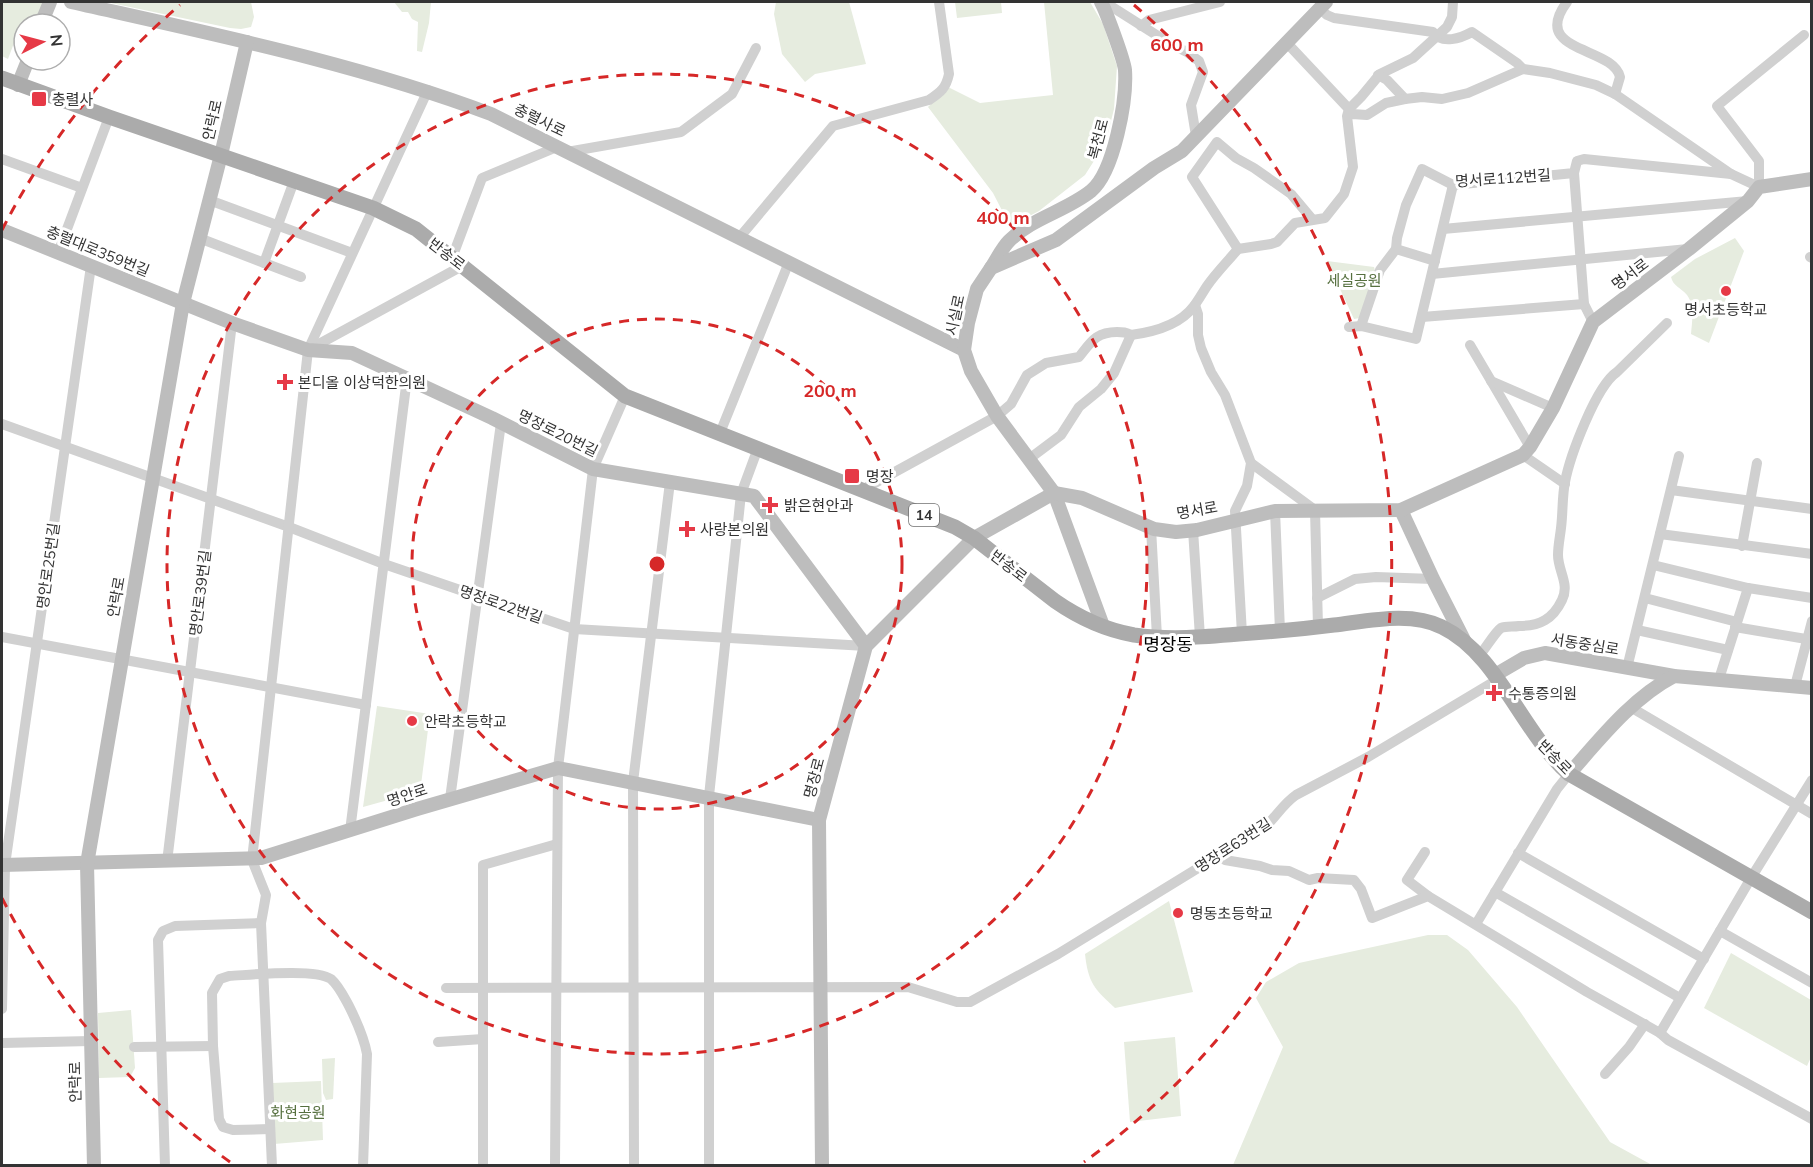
<svg xmlns="http://www.w3.org/2000/svg" width="1813" height="1167" viewBox="0 0 1813 1167" font-family="Mulish,'Noto Sans KR',sans-serif">
<rect width="100%" height="100%" fill="#fff"/>
<g fill="#e6ecdf">
<path d="M2 2H44L35 24H24V37L17 35 8 59 2 56Z"/>
<path d="M106 2H251L254 17 251 27 241 29 230 28Z"/>
<path d="M394 2H431L429 23 422 52 417 51 418 22 412 19 408 12H402Z"/>
<path d="M776 2H849L866 64 815 74 805 82 782 54 774 14Z"/>
<path d="M955 2H1001L1002 13 957 18Z"/>
<path d="M1044 2H1090L1103 24 1117 66 1114 109 1108 133 1099 153 1085 175 1039 211 1010 226 993 193 928 107 948 87 980 103 1053 95Z"/>
<path d="M1735 238 1744 251 1709 343 1691 334C1692 321 1695 306 1687 295 1681 288 1673 286 1671 277L1695 259Z"/>
<path d="M1327 261 1374 267 1376 274 1360 318 1354 319Z"/>
<path d="M377 706 430 714 421 785 417 792 363 807Z"/>
<path d="M1169 901 1193 992 1115 1008C1094 989 1088 982 1085 954Z"/>
<path d="M1428 935H1447L1468 950 1517 1007 1610 1142 1652 1165H1233L1283 1047 1256 998 1266 982 1299 963Z"/>
<path d="M1731 953 1811 1000V1057L1807 1066 1704 1008Z"/>
<path d="M131 1010 135 1068 130 1077 99 1078 98 1013Z"/>
<path d="M1175 1037 1181 1116 1130 1122 1124 1042Z"/>
<path d="M335 1058 333 1099 326 1100 323 1093 322 1059Z"/>
<path d="M321 1081 323 1140 274 1144 272 1083Z"/>
</g>
<g fill="none" stroke-linecap="round" stroke-linejoin="round">
<g stroke="#d0d0d0" stroke-width="10">
<path d="M1567 2C1529 53 1613 46 1620 77L1615 94"/>
<path d="M1104 8 1109 5 1169 43 1187 52 1199 61 1203 72 1191 105 1196 136"/>
<path d="M1319 8 1327 15 1334 18 1433 32C1442 45 1461 38 1472 32L1517 63 1523 69 1550 73 1596 85 1615 94 1731 174 1759 187V161L1717 106 1804 35"/>
<path d="M1141 26 1149 20 1220 2"/>
<path d="M1286 42 1349 109 1361 97 1380 74 1413 58 1447 27 1452 17 1453 2"/>
<path d="M1378 75 1387 80 1405 99"/>
<path d="M567 152 681 132 732 94 756 48"/>
<path d="M2 159 82 188"/>
<path d="M1574 173 1584 304 1593 322"/>
<path d="M209 200 352 253"/>
<path d="M1443 229 1748 201"/>
<path d="M199 238 301 277"/>
<path d="M739 238 833 126 929 100C941 92 946 88 949 74L939 2"/>
<path d="M1238 249 1192 177 1217 142 1236 158 1254 168 1291 194 1312 219"/>
<path d="M1396 249 1435 261"/>
<path d="M58 253 109 117"/>
<path d="M1810 257 1812 258"/>
<path d="M452 258 482 178 557 147"/>
<path d="M264 263 294 181"/>
<path d="M1432 274 1688 249"/>
<path d="M1195 305 1198 314V335L1201 348 1211 372 1225 395 1251 463 1247 486 1235 511 1242 634"/>
<path d="M1422 317 1584 304"/>
<path d="M1361 326 1380 270 1396 249 1397 238 1406 205 1422 169 1453 185 1574 173 1577 161 1584 159 1731 174"/>
<path d="M1349 327 1361 326 1416 339 1453 185"/>
<path d="M1470 345 1530 447"/>
<path d="M308 350 462 266"/>
<path d="M1491 381 1553 408"/>
<path d="M2 424 289 527 384 564 574 629 866 646"/>
<path d="M720 433 789 262"/>
<path d="M1523 455 1565 484"/>
<path d="M1029 459 1061 435 1079 407 1101 389 1114 373 1131 335"/>
<path d="M1251 463 1315 510 1318 627"/>
<path d="M862 490 997 416 1011 404 1027 375 1046 363 1079 357C1091 342 1096 332 1117 332 1123 332 1126 332 1131 335 1154 332 1180 325 1194 306 1199 299 1203 292 1207 286 1216 273 1228 261 1238 249L1271 244 1277 242 1295 223 1325 218 1344 194 1353 167 1347 116 1349 109 1352 114 1367 115 1386 103 1405 99 1422 97 1442 99 1468 93 1523 69"/>
<path d="M1671 490 1812 509"/>
<path d="M1275 511 1280 631"/>
<path d="M1151 528 1157 637"/>
<path d="M1193 530 1200 637"/>
<path d="M1660 534 1812 554"/>
<path d="M1742 546 1757 463"/>
<path d="M1653 565 1748 588 1812 598"/>
<path d="M1317 598 1355 579 1376 577 1433 579"/>
<path d="M1645 598 1737 622"/>
<path d="M1735 627 1812 640"/>
<path d="M1637 630 1728 650"/>
<path d="M2 637 366 705"/>
<path d="M1478 657C1484 651 1495 632 1501 628 1506 626 1513 627 1519 626 1540 626 1553 619 1562 600 1570 584 1558 571 1558 555 1558 546 1560 537 1561 528 1563 513 1562 497 1565 482 1570 456 1596 386 1617 372L1667 323"/>
<path d="M1627 668 1679 456"/>
<path d="M1719 679 1748 588"/>
<path d="M1795 686 1812 621"/>
<path d="M1632 708 1812 814"/>
<path d="M450 799 501 423"/>
<path d="M350 831 407 378"/>
<path d="M1425 852 1407 880 1428 896"/>
<path d="M1518 853 1704 959"/>
<path d="M1219 855 1225 860 1260 866 1272 870 1289 871 1309 880 1318 878 1354 880 1361 889 1372 918 1428 896 1587 992 1660 1033 1668 1040 1812 1119"/>
<path d="M167 862 232 323"/>
<path d="M1495 892 1680 998"/>
<path d="M1476 924 1557 789 1569 774"/>
<path d="M1720 931 1812 983"/>
<path d="M446 988 908 987 957 1002H970L1058 954 1265 827C1276 817 1283 804 1296 795L1368 757 1490 684 1499 681"/>
<path d="M2 1009 5 865 91 266"/>
<path d="M1660 1033 1751 878 1812 780"/>
<path d="M438 1042 483 1039"/>
<path d="M2 1043 91 1041"/>
<path d="M134 1047 213 1046"/>
<path d="M1605 1074 1629 1047 1645 1024"/>
<path d="M270 1129 233 1130 223 1127 219 1119 213 1046 212 993 220 979 229 976C250 975 315 968 331 979 339 986 344 997 349 1006 357 1022 364 1037 367 1054L363 1166"/>
<path d="M165 1166 158 940 163 931 175 926 261 923"/>
<path d="M272 1166 261 923 266 895 252 860 308 350 428 90"/>
<path d="M483 1166V865L557 844"/>
<path d="M555 1166 558 768 593 469 625 396"/>
<path d="M634 1166 633 782 670 482"/>
<path d="M709 1166V796L741 494 758 448"/>
</g>
<g stroke="#bdbdbd" stroke-width="14">
<path d="M71 2C212 34 355 63 491 114L964 350"/>
<path d="M41 24 50 2"/>
<path d="M18 85 28 60"/>
<path d="M2 230 232 323 308 350 352 353 492 418 593 469 754 496 866 646"/>
<path d="M991 268C997 259 1002 248 1009 241 1032 218 1066 211 1091 191 1114 172 1127 100 1125 70 1124 60 1106 11 1101 2"/>
<path d="M1401 510 1433 579 1464 640"/>
<path d="M1103 626 1054 493 997 416 971 371 964 350 968 323 977 289 991 268 1056 240 1154 168 1182 151 1326 2"/>
<path d="M1495 675 1524 658 1545 653 1674 676 1812 688"/>
<path d="M1569 774C1600 739 1632 698 1674 676"/>
<path d="M2 865 261 858 417 809 558 768 819 820"/>
<path d="M94 1166 87 864 183 303 221 155 247 42"/>
<path d="M822 1166 819 820 866 646 974 538 1054 493 1082 498 1154 529 1176 532 1197 530 1275 511 1401 510 1523 455 1530 447 1553 408 1593 322 1689 249 1748 201 1759 187 1812 179"/>
</g>
<path stroke="#ababab" stroke-width="15" d="M2 78 109 117 373 208 416 229 625 396 955 527 974 538 1055 601C1078 617 1106 630 1134 635 1169 640 1204 637 1239 634 1271 632 1303 629 1334 625 1368 621 1411 611 1442 627 1498 654 1522 733 1569 774L1812 912"/>
</g>
<g fill="none" stroke="#d62828" stroke-width="3" stroke-dasharray="10 8">
<circle cx="657" cy="564" r="245"/>
<circle cx="657" cy="564" r="490"/>
<path d="M230 1162A735 735 0 0 1 2 898M2 230A735 735 0 0 1 180 5M1134 5A735 735 0 0 1 1084 1162"/>
</g>
<g fill="#e63946" stroke="#fff" stroke-width="2">
<rect x="31" y="91" width="16" height="16" rx="3"/>
<circle cx="1726" cy="291" r="6"/>
<path d="M282 373h6v6h6v6h-6v6h-6v-6h-6v-6h6z"/>
<rect x="844" y="468" width="16" height="16" rx="3"/>
<path d="M767 496h6v6h6v6h-6v6h-6v-6h-6v-6h6z"/>
<path d="M684 520h6v6h6v6h-6v6h-6v-6h-6v-6h6z"/>
<path d="M1491 684h6v6h6v6h-6v6h-6v-6h-6v-6h6z"/>
<circle cx="412" cy="721" r="6"/>
<circle cx="1178" cy="913" r="6"/>
</g>
<g text-anchor="middle" dominant-baseline="central" stroke-width="6" stroke-linejoin="round" paint-order="stroke">
<rect fill="#fff" stroke="#707070" stroke-width="1.5" x="909" y="504" width="30" height="22" rx="4.5"/>
<g font-size="14" font-weight="bold" fill="#333">
<text x="924" y="515">14</text>
</g>
<g font-size="15" fill="#333" stroke="#fff" text-anchor="start">
<text x="52" y="99">충렬사</text>
<text x="1726" y="309" text-anchor="middle">명서초등학교</text>
<text x="298" y="382">본디올 이상덕한의원</text>
<text x="866" y="476">명장</text>
<text x="784" y="505">밝은현안과</text>
<text x="700" y="529">사랑본의원</text>
<text x="1508" y="693">수통증의원</text>
<text x="424" y="721">안락초등학교</text>
<text x="1190" y="913">명동초등학교</text>
</g>
<g font-size="15" fill="#333" stroke="#fff">
<text transform="translate(212 120) rotate(-77)">안락로</text>
<text transform="translate(540 120) rotate(26)">충렬사로</text>
<text transform="translate(1098 139) rotate(-75)">복천로</text>
<text transform="translate(1503 178) rotate(-4)">명서로112번길</text>
<text transform="translate(98 251) rotate(22)">충렬대로359번길</text>
<text transform="translate(447 254) rotate(38)">반송로</text>
<text transform="translate(1630 274) rotate(-37)">명서로</text>
<text transform="translate(955 315) rotate(-78)">시실로</text>
<text transform="translate(558 433) rotate(26)">명장로20번길</text>
<text transform="translate(1197 510) rotate(-10)">명서로</text>
<text transform="translate(48 566) rotate(-82)">명안로25번길</text>
<text transform="translate(1009 566) rotate(38)">반송로</text>
<text transform="translate(200 593) rotate(-83)">명안로39번길</text>
<text transform="translate(116 597) rotate(-80)">안락로</text>
<text transform="translate(501 604) rotate(19)">명장로22번길</text>
<text transform="translate(1585 644) rotate(9)">서동중심로</text>
<text transform="translate(1555 757) rotate(46)">반송로</text>
<text transform="translate(814 778) rotate(-75)">명장로</text>
<text transform="translate(407 795) rotate(-18)">명안로</text>
<text transform="translate(1233 845) rotate(-33)">명장로63번길</text>
<text transform="translate(75 1082) rotate(-91)">안락로</text>
</g>
<g font-size="15" fill="#56703f" stroke="#fff">
<text x="1354" y="280">세실공원</text>
<text x="298" y="1112">화현공원</text>
</g>
<g font-size="18" fill="#000" stroke="#fff">
<text x="1168" y="644">명장동</text>
</g>
</g>
<circle cx="657" cy="564" r="9" fill="#d62828" stroke="#fff" stroke-width="3"/>
<g font-size="18" text-anchor="middle" font-weight="bold" fill="#d62828" stroke="#fff" stroke-width="6" stroke-linejoin="round" paint-order="stroke">
<text x="1177" y="51">600 m</text>
<text x="1003" y="224">400 m</text>
<text x="830" y="397">200 m</text>
</g>
<rect width="1813" height="1167" fill="none" stroke="#333333" stroke-width="6"/>
<g transform="translate(42 42) rotate(84)"><circle r="28" fill="#ffffff" stroke="#adadad" stroke-width="1.5"/>
<path d="M0-4.5L10 22L0 15L-10 22Z" fill="#e63946"/>
<text y="-9" font-size="16" font-weight="bold" text-anchor="middle" fill="#333333">N</text>
</g>
</svg>
